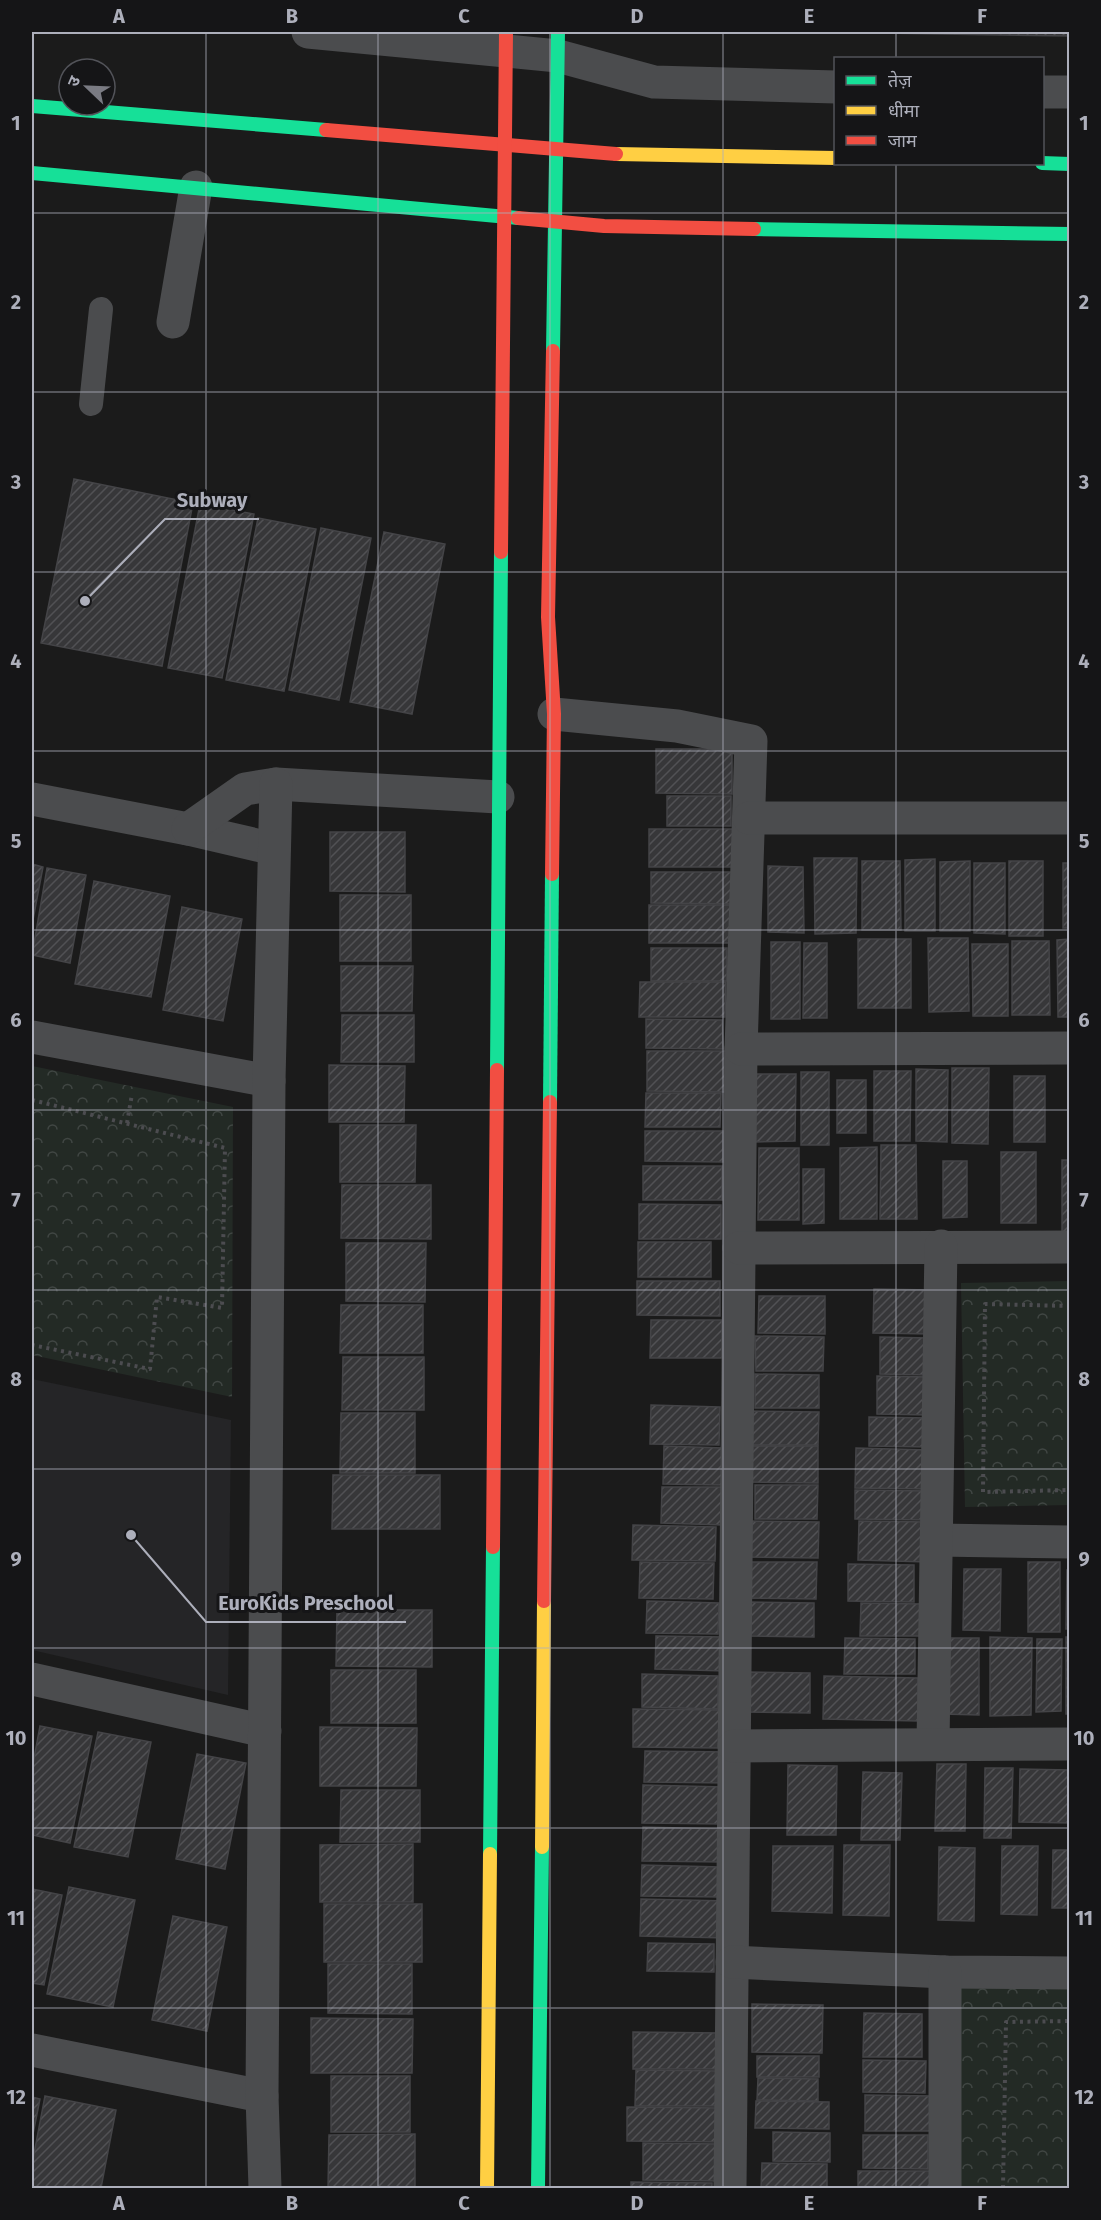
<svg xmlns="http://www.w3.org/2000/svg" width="1101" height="2220" viewBox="0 0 1101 2220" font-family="'Fira Sans','Noto Sans Devanagari',sans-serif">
<defs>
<pattern id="park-crowns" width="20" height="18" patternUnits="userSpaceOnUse" patternTransform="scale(1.5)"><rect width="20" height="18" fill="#232a25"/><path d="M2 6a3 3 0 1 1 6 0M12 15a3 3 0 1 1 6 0" fill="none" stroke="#404643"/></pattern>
<pattern id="building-hatch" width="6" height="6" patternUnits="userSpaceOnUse" patternTransform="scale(1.5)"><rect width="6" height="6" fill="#373739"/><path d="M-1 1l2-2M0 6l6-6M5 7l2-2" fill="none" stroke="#515154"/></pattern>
</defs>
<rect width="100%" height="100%" fill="#1b1b1b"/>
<path fill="#252527" d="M32 1379 231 1420 228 1695 32 1650Z"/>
<g fill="url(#park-crowns)">
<path d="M32 1066 233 1107 232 1397 32 1355Z"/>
<path d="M1069 1281V1505L965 1507 961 1283Z"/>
<path d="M956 1987H1069V2188H955Z"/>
</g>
<g fill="url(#building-hatch)" stroke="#444447" stroke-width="1.5">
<path d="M816 32H1070V36Z"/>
<path d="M74 479 193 503 162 666 41 643Z"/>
<path d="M200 504 254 514 222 678 168 668Z"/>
<path d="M258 518 316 529 284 691 226 680Z"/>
<path d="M321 528 371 538 339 700 289 690Z"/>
<path d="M384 532 445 544 412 714 350 702Z"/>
<path d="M656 749H732V794L656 793Z"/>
<rect x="667" y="796" width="64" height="30"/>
<rect x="649" y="829" width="85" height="38"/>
<path d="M330 832H405V892L330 891Z"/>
<path d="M814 858H857L856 933 815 934Z"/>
<path d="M935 859V931H905V860Z"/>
<path d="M862 861H900L901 930H862Z"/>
<path d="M970 861V931H940V862Z"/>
<rect x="1009" y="861" width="34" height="75"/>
<path d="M974 863H1005V934L974 933Z"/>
<rect x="1063" y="863" width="7" height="65"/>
<path d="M32 864 43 867 32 925Z"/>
<path d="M768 866 803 867 804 933 768 932Z"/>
<path d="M47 868 86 875 70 963 32 955Z"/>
<path d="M651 872H733V904L651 903Z"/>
<path d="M94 881 170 896 151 997 75 984Z"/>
<rect x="340" y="895" width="71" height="66"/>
<rect x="649" y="905" width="84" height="38"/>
<path d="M182 907 242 919 223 1021 163 1010Z"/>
<path d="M928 938H968L969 1011 929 1012Z"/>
<rect x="858" y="939" width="53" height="69"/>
<path d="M1070 939V1017H1058L1057 940Z"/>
<path d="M1012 941H1049L1050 1015H1012Z"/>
<rect x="771" y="942" width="29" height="77"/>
<path d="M804 943H827V1018H803Z"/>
<path d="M972 944H1008V1016H973Z"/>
<rect x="651" y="948" width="76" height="33"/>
<path d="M341 966H413L412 1011H341Z"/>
<path d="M640 982H726L725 1017H639Z"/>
<path d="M342 1015H414V1062H341Z"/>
<path d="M646 1019 722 1020 723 1049 646 1048Z"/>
<path d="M647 1051H725V1092L647 1091Z"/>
<path d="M329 1065 405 1066 404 1122H329Z"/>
<path d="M952 1068H989L988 1144 952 1143Z"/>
<path d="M916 1069 948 1070 947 1142 916 1141Z"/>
<path d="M874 1071H911L910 1141H874Z"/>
<rect x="801" y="1072" width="28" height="73"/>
<path d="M756 1074H796L795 1141 755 1142Z"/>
<rect x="1014" y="1076" width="31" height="66"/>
<rect x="837" y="1080" width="29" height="53"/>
<path d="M646 1093H721L720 1127H645Z"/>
<path d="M340 1125H416L415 1182H340Z"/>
<path d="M645 1131H723V1162L645 1161Z"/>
<path d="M881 1145H916L917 1219H880Z"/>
<path d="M877 1147V1219H840V1148Z"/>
<path d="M759 1148H799V1220H758Z"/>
<rect x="1001" y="1152" width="35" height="71"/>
<rect x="1062" y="1160" width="8" height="77"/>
<path d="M943 1161H967V1217L943 1218Z"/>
<rect x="643" y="1166" width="79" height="34"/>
<path d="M803 1169H824V1223L803 1224Z"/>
<path d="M342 1185H431V1239L341 1238Z"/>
<path d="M639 1204 721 1205V1239H639Z"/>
<rect x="638" y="1242" width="73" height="35"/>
<path d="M346 1243H426L425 1302 346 1301Z"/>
<path d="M637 1281H720V1316L637 1315Z"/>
<path d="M874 1289 932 1290 931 1334 873 1333Z"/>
<path d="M759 1296H825V1334L758 1333Z"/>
<path d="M341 1305H423V1353H340Z"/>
<path d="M651 1320H722V1358H650Z"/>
<path d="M755 1336 824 1337 823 1371H756Z"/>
<path d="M880 1337 930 1338 929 1375 880 1374Z"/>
<path d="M343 1357H424V1410H342Z"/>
<path d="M755 1374 819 1375V1408H755Z"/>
<path d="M877 1376 929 1377V1415L877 1414Z"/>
<path d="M651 1405 720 1407 719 1445 650 1444Z"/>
<path d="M745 1411 819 1412 818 1445H743Z"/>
<path d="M341 1413H415V1473H340Z"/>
<path d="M869 1417 930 1418 929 1447 869 1446Z"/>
<path d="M664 1446 723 1448 722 1485 663 1484Z"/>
<path d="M751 1446H818V1483L750 1482Z"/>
<path d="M856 1448 928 1450V1489L855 1488Z"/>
<path d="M333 1475H440V1529H332Z"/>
<path d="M755 1485H818L817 1519H755Z"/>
<path d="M662 1487H724L723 1525 661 1523Z"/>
<path d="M855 1490 929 1491 928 1520 855 1519Z"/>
<path d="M747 1521 819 1522 818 1558 747 1557Z"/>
<path d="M859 1521 928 1522V1562L858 1560Z"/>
<path d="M633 1525 716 1527 715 1561 632 1560Z"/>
<path d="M640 1562 714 1563 713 1599 639 1598Z"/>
<path d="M744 1562H817L816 1599 743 1598Z"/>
<rect x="1028" y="1562" width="32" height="70"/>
<path d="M848 1564 914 1565V1602L848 1601Z"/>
<path d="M964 1569H1001L1000 1631 963 1630Z"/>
<path d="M1067 1570H1070V1629H1066Z"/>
<path d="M647 1601 719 1603 718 1634 646 1633Z"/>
<path d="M750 1602 814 1603V1637L749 1636Z"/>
<path d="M861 1603 922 1604 921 1636H860Z"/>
<path d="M337 1610H432V1667L336 1666Z"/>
<path d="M656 1636 726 1637 725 1671 655 1669Z"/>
<path d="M990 1637 1032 1638 1031 1715 990 1716Z"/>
<rect x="1066" y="1637" width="4" height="77"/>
<path d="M845 1638 915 1639V1674H844Z"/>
<path d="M942 1638H979V1715L942 1714Z"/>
<path d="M1037 1639H1062L1061 1711 1036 1712Z"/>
<rect x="331" y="1670" width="85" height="53"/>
<path d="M746 1672 810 1673V1713L746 1712Z"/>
<path d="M642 1674 718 1676V1709L642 1707Z"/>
<path d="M824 1676 918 1678V1721L823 1719Z"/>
<path d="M633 1709 719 1710 718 1748 633 1747Z"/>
<path d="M40 1726 92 1736 70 1843 32 1835V1769Z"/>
<path d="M320 1727 417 1728 416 1786H320Z"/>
<path d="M98 1732 151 1742 128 1857 74 1847Z"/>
<path d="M645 1751 730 1752 729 1783 644 1782Z"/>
<path d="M197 1754 246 1763 225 1869 176 1859Z"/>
<path d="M937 1764H966L965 1831H935Z"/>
<path d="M788 1765 837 1766 836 1835H787Z"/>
<path d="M985 1768H1013L1011 1838H984Z"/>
<path d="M1020 1769 1070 1770V1823L1019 1822Z"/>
<path d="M863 1772 902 1773 900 1840H861Z"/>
<path d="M643 1785 724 1787 722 1824 642 1823Z"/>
<path d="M341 1790H420V1842H340Z"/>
<path d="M643 1827 723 1829 722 1862 642 1861Z"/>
<path d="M413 1844V1902H320V1845Z"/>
<path d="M844 1845H890L889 1916 843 1915Z"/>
<path d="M773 1846H833L832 1913 772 1911Z"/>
<path d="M1002 1846H1038L1037 1915 1001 1914Z"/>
<path d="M939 1847 975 1848 974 1921 938 1920Z"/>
<path d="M1053 1850H1070V1908H1052Z"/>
<path d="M642 1865 721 1867 720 1897 641 1896Z"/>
<path d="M69 1887 135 1900 113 2007 47 1994Z"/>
<path d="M32 1889 62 1895 44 1985 32 1983Z"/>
<path d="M641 1899 728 1901 727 1938 640 1936Z"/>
<rect x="324" y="1904" width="98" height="58"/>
<path d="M173 1916 227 1927 207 2031 152 2020Z"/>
<path d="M648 1943 714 1944V1972L647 1971Z"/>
<path d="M328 1964H412V2014L328 2013Z"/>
<path d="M752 2004 823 2005 822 2053 752 2052Z"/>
<path d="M864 2013 922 2014V2057H863Z"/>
<path d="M311 2018 413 2019 412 2073H311Z"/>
<path d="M633 2032 721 2033V2069H633Z"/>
<rect x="757" y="2056" width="62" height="21"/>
<path d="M863 2060 926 2061 925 2093 863 2092Z"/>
<path d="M636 2070 721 2071 720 2106H635Z"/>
<rect x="331" y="2076" width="79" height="56"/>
<path d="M758 2078 818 2079V2101L757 2100Z"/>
<path d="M865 2095 932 2096V2131H865Z"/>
<path d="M45 2096 116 2110 101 2188H32V2164Z"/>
<path d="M32 2097 40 2099 32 2139Z"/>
<path d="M756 2101 829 2102V2129L755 2128Z"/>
<path d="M627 2107 722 2108V2142L627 2141Z"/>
<path d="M773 2132 830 2133V2162L773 2161Z"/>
<path d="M415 2134V2188H328L329 2135Z"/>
<path d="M863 2135H928V2169L863 2168Z"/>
<path d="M643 2143 718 2144V2181L643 2180Z"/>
<path d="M762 2163 827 2164V2188H761Z"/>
<rect x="858" y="2171" width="72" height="17"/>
<path d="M631 2182 712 2183V2188H631Z"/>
</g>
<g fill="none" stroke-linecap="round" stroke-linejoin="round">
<g stroke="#4c4c50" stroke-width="4" stroke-dasharray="3 4.5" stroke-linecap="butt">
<path d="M32 1100 225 1148 222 1308 157 1297 150 1369 32 1345"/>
<path d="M127 1123 132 1094"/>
<path d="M1070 1306 985 1304 983 1492 1070 1490"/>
<path d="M1003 2188 1006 2022 1070 2021"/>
</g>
<path stroke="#4b4c4e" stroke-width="24" d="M91 404 101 309"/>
<g stroke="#4b4c4e" stroke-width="33">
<path d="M308 32 558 56 654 82 836 87"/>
<path d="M1042 92H1070"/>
<path d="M173 322 196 187"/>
<path d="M554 714 677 726 751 741 741 1049 730 2188"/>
<path d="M32 799 188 829 274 849"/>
<path d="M749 818H1070"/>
<path d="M188 829 245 789 276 784 498 797"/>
<path d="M32 1037 269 1081"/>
<path d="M741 1049 1070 1048"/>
<path d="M739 1248 1070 1247"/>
<path d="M937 1540 1070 1542"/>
<path d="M32 1679 265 1731"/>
<path d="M933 1743 941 1246"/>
<path d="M734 1746 1070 1744"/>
<path d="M732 1962 945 1972 1070 1973"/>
<path d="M32 2050 262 2096"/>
<path d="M265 2188 262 2096 269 1081 276 784"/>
<path d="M945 2188V1972"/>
</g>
<g stroke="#16e098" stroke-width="14">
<path d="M32 106 326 130"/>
<path d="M1042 163 1070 164"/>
<path d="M32 173 518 218"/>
<path d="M754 229 1070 234"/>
<path d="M553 351 558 32"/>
<path d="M497 1070 501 552"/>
<path d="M550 1102 552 874"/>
<path d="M490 1854 493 1547"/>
<path d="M538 2188 542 1847"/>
</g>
<g stroke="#ffcf43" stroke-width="14">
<path d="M616 154 836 158"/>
<path d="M542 1847 544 1601"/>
<path d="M487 2188 490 1854"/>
</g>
<g stroke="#f24e42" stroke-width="14">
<path d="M326 130 616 154"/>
<path d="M518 218 604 226 754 229"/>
<path d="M501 552 506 32"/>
<path d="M552 874 554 714 548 617 553 351"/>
<path d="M493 1547 497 1070"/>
<path d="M544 1601 550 1102"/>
</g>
</g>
<path fill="none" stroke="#adafbb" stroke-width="1.5" stroke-opacity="0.55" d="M206 32V2188M378 32V2188M550 32V2188M723 32V2188M896 32V58M896 164V2188M32 213H1070M32 392H1070M32 572H1070M32 751H1070M32 930H1070M32 1110H1070M32 1290H1070M32 1469H1070M32 1648H1070M32 1828H1070M32 2008H1070"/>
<path fill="none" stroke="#adafbb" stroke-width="2" d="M85 601L165 519H259M131 1535L206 1622H406"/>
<g fill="#adafbb" stroke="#151517" stroke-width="2">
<circle cx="85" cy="601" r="6"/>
<circle cx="131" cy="1535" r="6"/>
</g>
<g font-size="20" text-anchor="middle" font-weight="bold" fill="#adafbb" stroke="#151517" stroke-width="6" stroke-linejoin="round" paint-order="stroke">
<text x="212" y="507">Subway</text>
<text x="306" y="1610">EuroKids Preschool</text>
</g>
<rect width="1101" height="2220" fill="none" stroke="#151517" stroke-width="66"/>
<rect x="834" y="57" width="210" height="108" fill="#151517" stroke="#525359" stroke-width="1.5"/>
<rect x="846" y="76" width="30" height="9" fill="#16e098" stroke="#525359" stroke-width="1.5"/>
<text x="888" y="87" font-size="18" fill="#adafbb">तेज़</text>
<rect x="846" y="106" width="30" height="9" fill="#ffcf43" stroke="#525359" stroke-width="1.5"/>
<text x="888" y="117" font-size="18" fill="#adafbb">धीमा</text>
<rect x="846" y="136" width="30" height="9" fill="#f24e42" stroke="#525359" stroke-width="1.5"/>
<text x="888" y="147" font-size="18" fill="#adafbb">जाम</text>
<g transform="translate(87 87) rotate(293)"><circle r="28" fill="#151517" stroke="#525359" stroke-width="1.5"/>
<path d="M0-4.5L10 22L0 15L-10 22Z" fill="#7a7b83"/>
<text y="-9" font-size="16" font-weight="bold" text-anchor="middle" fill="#adafbb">उ</text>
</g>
<rect x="33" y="33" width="1035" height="2154" fill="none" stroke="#adafbb" stroke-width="2"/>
<g font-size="20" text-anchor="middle" font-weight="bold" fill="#adafbb">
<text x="119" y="23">A</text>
<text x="292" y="23">B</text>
<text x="464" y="23">C</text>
<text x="637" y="23">D</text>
<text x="809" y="23">E</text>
<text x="982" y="23">F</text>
<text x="16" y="130">1</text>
<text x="1084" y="130">1</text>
<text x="16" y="309">2</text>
<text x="1084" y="309">2</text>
<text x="16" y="489">3</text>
<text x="1084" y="489">3</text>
<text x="16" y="668">4</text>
<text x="1084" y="668">4</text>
<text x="16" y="848">5</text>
<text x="1084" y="848">5</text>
<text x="16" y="1027">6</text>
<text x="1084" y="1027">6</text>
<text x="16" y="1207">7</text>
<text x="1084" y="1207">7</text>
<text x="16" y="1386">8</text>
<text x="1084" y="1386">8</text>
<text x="16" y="1566">9</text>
<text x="1084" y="1566">9</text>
<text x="16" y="1745">10</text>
<text x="1084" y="1745">10</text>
<text x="16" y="1925">11</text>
<text x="1084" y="1925">11</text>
<text x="16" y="2104">12</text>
<text x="1084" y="2104">12</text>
<text x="119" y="2210">A</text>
<text x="292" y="2210">B</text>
<text x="464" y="2210">C</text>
<text x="637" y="2210">D</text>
<text x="809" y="2210">E</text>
<text x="982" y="2210">F</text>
</g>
</svg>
